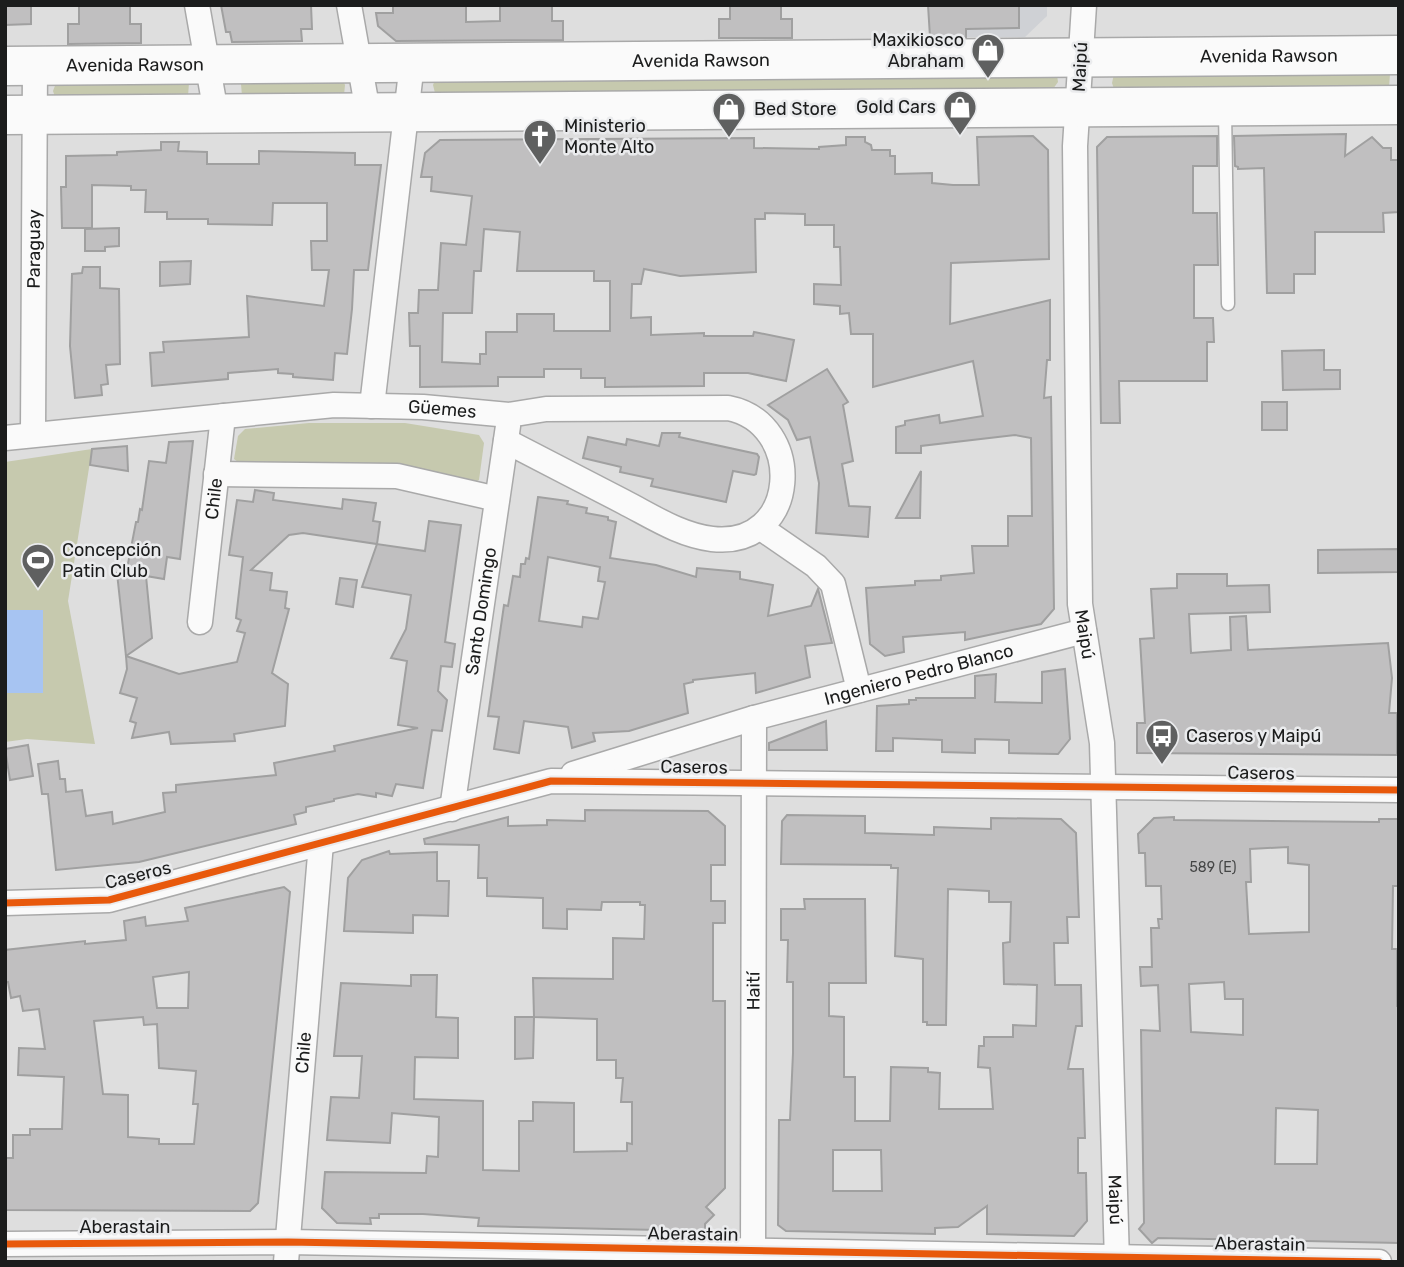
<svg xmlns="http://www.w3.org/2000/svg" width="1404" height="1267" viewBox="0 0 1404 1267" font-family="Rubik,sans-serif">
<rect width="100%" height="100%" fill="#dedede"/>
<path fill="#cfd1d5" d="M1047 5V16L1025 37H930L929 5Z"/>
<g fill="#c6c9ae">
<path d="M1114 74H1390L1389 87 1114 89 1112 83Z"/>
<path d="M1057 75 1058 82 1053 89 436 97 433 85 435 80Z"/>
<path d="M342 78 345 85 344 95 242 96 241 84 245 79Z"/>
<path d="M56 83H189L188 96 55 97 53 91Z"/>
<path d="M309 423H405L479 435 484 443 479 480 475 482 238 462 234 459 238 436 245 429Z"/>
<path d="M92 449 68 601 95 744 27 739 5 742V462Z"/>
</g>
<rect fill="#a7c4f2" x="5" y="610" width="38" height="83"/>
<g fill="#c0bfc0" stroke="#a0a0a0" stroke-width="2" fill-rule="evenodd">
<path d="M5 5H31V24L5 25Z"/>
<path d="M79 5H130V24H141V43L68 44V24H79Z"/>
<path d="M221 5H311L312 29H301L302 41 232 42 230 32H226Z"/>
<path d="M393 5H466V22L500 21V5H552V21H563V40L396 41 378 26 376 13H393Z"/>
<path d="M730 5H781V19H792V38H719V19H730Z"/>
<path d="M928 5H1019V28L966 29V37H930Z"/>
<path d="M1346 134 1345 156 1372 137 1383 148H1391V160H1399V212L1383 213 1384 232H1315V274H1294V293H1267L1264 168 1238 169V167L1235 166 1234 136Z"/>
<path d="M1033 136 1048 150 1049 259 951 263 950 324 1050 300V360H1047L1044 398 1051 397 1054 609 1041 624 965 640V632L903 637 904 652 885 656 870 644 866 588 915 585V581L941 580V576L974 573 972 546H1008V516H1032L1031 438 1015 435 921 446V453H896V427L905 425V421L939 415 940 423 983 416 973 361 873 387V334H851L849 313 840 314V306L814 304V284L841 285 840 247H834V225H805V214L765 213V219H755L756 272 680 276 644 269 641 284H632L631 318 651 317V335L704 333V336H753L754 332 794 340 786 381 748 373H704V386L605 387V378H581V369H544V377H498V386L420 387V346H410L409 313H418L419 290H438L441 243 466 245 472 196 431 191 432 177H421L425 153 440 140 754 138V148L819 149V147L846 145V137H865V142L871 145 872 150H890V156H895V174L932 173V183L953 185H979L977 137ZM484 229 520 232 517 271H594V281H610V331H554V314H517V332H486V354H480V364L442 362 443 313H472L474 271H481Z"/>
<path d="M1217 136V166H1193V213H1217L1218 265H1194V318H1213L1214 342H1207V381H1119L1120 423H1101L1097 147 1107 137Z"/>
<path d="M161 142H179L178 151 207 152V164H259V151L355 153V165H381L368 270H354L352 309 347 354 335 353 333 380 293 377V374L278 373V369L228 373V379L152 386 150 353 164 352 163 342 249 337 247 296 324 306 329 270H312L311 241H327V203H273L272 225 208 224V219H167V212H145L146 190H131V186L92 185V228H62L61 187H66V156L117 155V152L161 150Z"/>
<path d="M119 228V246L105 247V251H85V229Z"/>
<path d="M191 261 190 284 160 286V262Z"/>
<path d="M83 267H100V288L119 289 120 364 106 365 108 384 101 385 102 395 75 398 70 346 72 274 82 273Z"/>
<path d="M1324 350V370H1340V389L1283 390 1282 351Z"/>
<path d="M827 369 848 402 843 405 853 461 842 464 849 506 870 507 868 537 816 533 819 483 810 437 797 440 788 420 768 405Z"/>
<rect x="1262" y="402" width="25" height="28"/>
<path d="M662 433H680L679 437 757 454 759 457 756 474 754 475 733 471 726 502 651 486 653 479 620 472 621 467 583 458 588 437 626 445 627 439 659 446Z"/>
<path d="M193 441 180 559 167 557 164 579 146 576 152 638 126 656 117 573 126 574 136 522H138L140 509 142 510 149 461 166 463 169 442Z"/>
<path d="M127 446 128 471 90 465 92 449Z"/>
<path d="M921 471 920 518H896Z"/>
<path d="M255 490 274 493 273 500 342 509 343 499 376 503 373 521 380 522 377 544 303 533 289 535 251 570 272 573 270 590 287 592 285 608 289 609 272 673 288 684 285 726 234 734 235 741 171 744 169 732 132 738 136 723 130 721 137 698 120 693 127 669 126 656 179 674 237 662 245 633 237 631 241 620 236 618 243 557 229 555 237 500 253 502Z"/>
<path d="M538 497 568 501 567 504 587 508 586 513 608 517V520L616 522 610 558 656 565 696 577 697 568 740 572V579L773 585 768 616 811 606 818 589 832 643 805 646 810 677 756 693 755 673 693 680V682L684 684 688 713 629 731 593 733 595 741 572 748 568 727 524 721 519 753 494 749 499 717 488 716 504 605 508 606 513 576 520 577 521 564H525L526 558 529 559ZM548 557 600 567 598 581 605 582 598 619 583 617 582 627 539 621Z"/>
<path d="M429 521 461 525 445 642 455 644 452 667 441 666 438 691 447 700 442 731 432 730 423 788 396 784 392 796 376 793V797L358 794 334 799V801L306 807V812L294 815 296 824 139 862 56 870 48 794H42L38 764 58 761 60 779H65L66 792 82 790 86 816 112 812 113 824 165 812 163 793 176 792V785L276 775 274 763 335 751 334 746 418 728 398 725 407 661 391 658 406 629 411 595 362 587 377 544 425 551Z"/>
<path d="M1399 549V572L1318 573V550Z"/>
<path d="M1177 574H1227V586L1269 585 1270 612 1189 614 1191 653 1231 650 1230 617 1246 616 1248 650 1388 643 1392 678 1389 713H1397V755L1137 753V723H1145L1140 639 1154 638 1151 589 1177 588Z"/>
<path d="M340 578 357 580 353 607 336 604Z"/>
<path d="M1065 669 1070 739 1058 754 1009 753V740L975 739V753L942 752V740L893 738V751H876L877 706 909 704V700H916V698H975V676L996 674 995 702 1042 703V672Z"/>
<path d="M826 721 827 750H769V743Z"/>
<path d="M28 745 33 776 10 780 5 749Z"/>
<path d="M585 810 708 811 725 826V865H711V901H725V923H713V1001H725V1188L706 1207 714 1215 705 1224V1231L478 1226 479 1218 423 1214H379V1218H370L371 1224 337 1223 322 1208 325 1172 426 1173 427 1156 438 1157 439 1117 392 1113 390 1143 327 1140 331 1097 359 1098 362 1056H334L341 983 411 986V975H437L436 1017 458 1018V1058L415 1057 414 1099 483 1101V1170L519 1171V1121H533V1102L574 1103V1152L627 1151V1143L632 1144V1102H621L623 1078H616V1060H597V1019L534 1017 533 978 613 979V938L644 939 645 905H640V902H602L601 910 567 909V929L543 928V898L487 896V878H478L479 845 425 844 424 839 508 817V826L547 825V820L585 821Z"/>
<path d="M787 815 865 816V833L934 835V827L991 829V818L1061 819 1076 833 1079 917H1067L1068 943H1054L1055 985H1081L1082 1026H1076L1068 1069H1083L1085 1138H1078V1173H1086L1087 1221 1074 1236 987 1234V1206L958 1227 935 1228V1234L786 1231 778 1225 779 1120H790L793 1053V982H787L788 940H781V909H805L804 899H865L866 983H829V1016L844 1017V1077H855V1121H890L891 1067 928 1068V1072L940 1073 939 1109H993L990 1068 978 1067 979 1046H984V1037H1013V1025L1036 1026 1037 985 1004 984 1003 943 1010 942 1011 902H989V891L948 889 946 1025H927V1022H923V959L895 956 898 868H891V865L781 864 782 821ZM833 1150H881L882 1191H833Z"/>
<path d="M1174 817V820L1379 822V819H1399L1398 886H1393L1392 949H1397V1006H1399V1243L1158 1238 1152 1243 1139 1229 1144 1223 1141 1030 1160 1031 1158 985 1141 986 1140 967H1152L1151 928H1159L1158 919H1162L1161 886H1146L1145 853H1139L1138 834 1154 818ZM1288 847V863L1309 865V932L1249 934 1246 882H1251L1250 849ZM1224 982 1225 999H1243V1035L1191 1032 1189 984ZM1276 1108 1318 1110 1317 1164H1275Z"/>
<path d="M389 851 390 854 437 852V881H449L448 916 413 915V933L344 931 348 878 362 860Z"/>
<path d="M284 887 290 892 258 1203 250 1211 5 1210V1158H13V1135H30V1129H62L64 1077 18 1075 19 1048 45 1049 39 1009 23 1011 20 996 11 998 8 982H5V950L85 941V944L126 940 124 921 145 917 146 926 188 921 185 908ZM189 972 188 1008H157L153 977ZM143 1017 144 1025 157 1024 159 1068 196 1071 193 1104H198L194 1144H159V1139L128 1137V1095L103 1094 94 1021Z"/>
<path d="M515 1017H534L533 1058 515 1059Z"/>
</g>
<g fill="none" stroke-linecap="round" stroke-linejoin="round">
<defs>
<path id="service" d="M1225 110 1228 304"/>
<g id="minor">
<path d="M197 5 216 113"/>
<path d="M349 5 368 112"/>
<path id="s1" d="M1084 5 1075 146 1080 604 1102 743 1117 1262"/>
<path d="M372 406 412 63"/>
<path id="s2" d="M33 433 35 66"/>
<path id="s3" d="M5 438 334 405 423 407 509 415 546 409 728 408C806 423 800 549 712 539 680 535 653 517 624 502 585 482 545 461 506 441"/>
<path d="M216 474 397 476 497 499"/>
<path d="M761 528 816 566 833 584 859 690"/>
<path id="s4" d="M200 622 223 416"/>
<path id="s5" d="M573 774 754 718 1084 631"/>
<path id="s6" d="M452 809 508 426"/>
<path d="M5 903 109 900 551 781 1399 790"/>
<path d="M5 1244 288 1242 1379 1262"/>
<path id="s7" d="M286 1262 321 843"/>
<path id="s8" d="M753 1262 754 718"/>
</g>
<g id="primary">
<path id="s9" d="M5 66 1399 55"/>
<path d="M5 115 1399 105"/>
</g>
</defs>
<use href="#service" stroke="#a9a9a9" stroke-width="15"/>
<use href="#minor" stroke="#a9a9a9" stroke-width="27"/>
<use href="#primary" stroke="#a9a9a9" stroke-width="41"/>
<use href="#service" stroke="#fafafa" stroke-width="12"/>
<use href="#minor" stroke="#fafafa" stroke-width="24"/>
<use href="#primary" stroke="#fafafa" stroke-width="38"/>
<defs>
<g id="cycleway">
<path d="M5 903 109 900 551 781 1399 790"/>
<path d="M5 1244 288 1242 1379 1262"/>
</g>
</defs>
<use href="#cycleway" stroke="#eaebed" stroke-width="11"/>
<use href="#cycleway" stroke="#e8590c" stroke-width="7"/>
</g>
<defs>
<symbol id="shop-pin" viewBox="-11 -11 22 30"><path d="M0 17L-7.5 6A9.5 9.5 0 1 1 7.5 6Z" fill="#5f6060" stroke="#eaebed"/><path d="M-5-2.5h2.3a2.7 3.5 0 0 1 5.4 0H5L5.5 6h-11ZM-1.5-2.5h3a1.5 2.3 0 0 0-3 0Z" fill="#fff"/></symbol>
<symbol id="church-pin" viewBox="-11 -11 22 30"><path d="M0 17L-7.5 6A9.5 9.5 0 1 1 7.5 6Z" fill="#5f6060" stroke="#eaebed"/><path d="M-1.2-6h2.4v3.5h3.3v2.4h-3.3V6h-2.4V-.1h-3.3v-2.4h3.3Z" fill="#fff"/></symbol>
<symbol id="stadium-pin" viewBox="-11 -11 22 30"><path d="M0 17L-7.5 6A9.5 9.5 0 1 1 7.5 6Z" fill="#5f6060" stroke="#eaebed"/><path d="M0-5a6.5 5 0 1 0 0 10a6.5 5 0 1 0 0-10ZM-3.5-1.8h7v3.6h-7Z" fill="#fff"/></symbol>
<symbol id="bus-pin" viewBox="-11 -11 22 30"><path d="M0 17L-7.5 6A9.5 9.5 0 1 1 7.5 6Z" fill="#5f6060" stroke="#eaebed"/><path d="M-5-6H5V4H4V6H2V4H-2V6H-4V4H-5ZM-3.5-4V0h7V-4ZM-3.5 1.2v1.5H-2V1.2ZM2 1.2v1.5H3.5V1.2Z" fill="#fff"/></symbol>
</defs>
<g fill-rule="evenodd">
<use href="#shop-pin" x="969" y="31" width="38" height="52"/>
<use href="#shop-pin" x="941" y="88" width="38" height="52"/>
<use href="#shop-pin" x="710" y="90" width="38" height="52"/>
<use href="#church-pin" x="521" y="117" width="38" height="52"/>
<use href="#stadium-pin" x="19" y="541" width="38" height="52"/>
<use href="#bus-pin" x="1143" y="717" width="38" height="52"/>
</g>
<g text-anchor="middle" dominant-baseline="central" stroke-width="5" stroke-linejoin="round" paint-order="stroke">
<g font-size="14" fill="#444545">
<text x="1213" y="867">589 (E)</text>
</g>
<g font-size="18" fill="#1b1c1c" stroke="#eaebed" text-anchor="start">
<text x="964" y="40" text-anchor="end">Maxikiosco<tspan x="964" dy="21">Abraham</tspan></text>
<text x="936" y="107" text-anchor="end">Gold Cars</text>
<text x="754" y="109">Bed Store</text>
<text x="564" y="126">Ministerio<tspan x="564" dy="21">Monte Alto</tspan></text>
<text x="62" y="550">Concepción<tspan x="62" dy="21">Patin Club</tspan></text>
<text x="1186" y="736">Caseros y Maipú</text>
</g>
<g font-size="18" fill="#1b1c1c" stroke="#eaebed">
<text stroke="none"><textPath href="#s9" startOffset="1264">Avenida Rawson</textPath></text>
<text stroke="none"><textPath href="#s9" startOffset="696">Avenida Rawson</textPath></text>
<text stroke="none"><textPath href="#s9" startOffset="130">Avenida Rawson</textPath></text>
<text transform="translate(1080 67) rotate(-87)">Maipú</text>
<text stroke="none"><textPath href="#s2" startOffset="184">Paraguay</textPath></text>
<text stroke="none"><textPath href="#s3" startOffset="439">Güemes</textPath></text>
<text stroke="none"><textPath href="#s4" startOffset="124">Chile</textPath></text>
<text stroke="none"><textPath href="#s6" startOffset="200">Santo Domingo</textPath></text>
<text stroke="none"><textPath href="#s1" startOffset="630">Maipú</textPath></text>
<text stroke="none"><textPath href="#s5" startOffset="360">Ingeniero Pedro Blanco</textPath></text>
<text transform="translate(694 767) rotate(1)">Caseros</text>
<text transform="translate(1261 773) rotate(1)">Caseros</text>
<text transform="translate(138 875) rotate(-14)">Caseros</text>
<text stroke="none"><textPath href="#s8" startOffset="271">Haití</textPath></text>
<text stroke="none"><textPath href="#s7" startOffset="210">Chile</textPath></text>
<text stroke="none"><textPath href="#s1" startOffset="1197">Maipú</textPath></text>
<text x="125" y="1227">Aberastain</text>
<text transform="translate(693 1234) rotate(1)">Aberastain</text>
<text transform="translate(1260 1244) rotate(1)">Aberastain</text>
</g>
</g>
<rect width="1404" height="1267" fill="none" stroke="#1b1c1c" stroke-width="14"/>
</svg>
